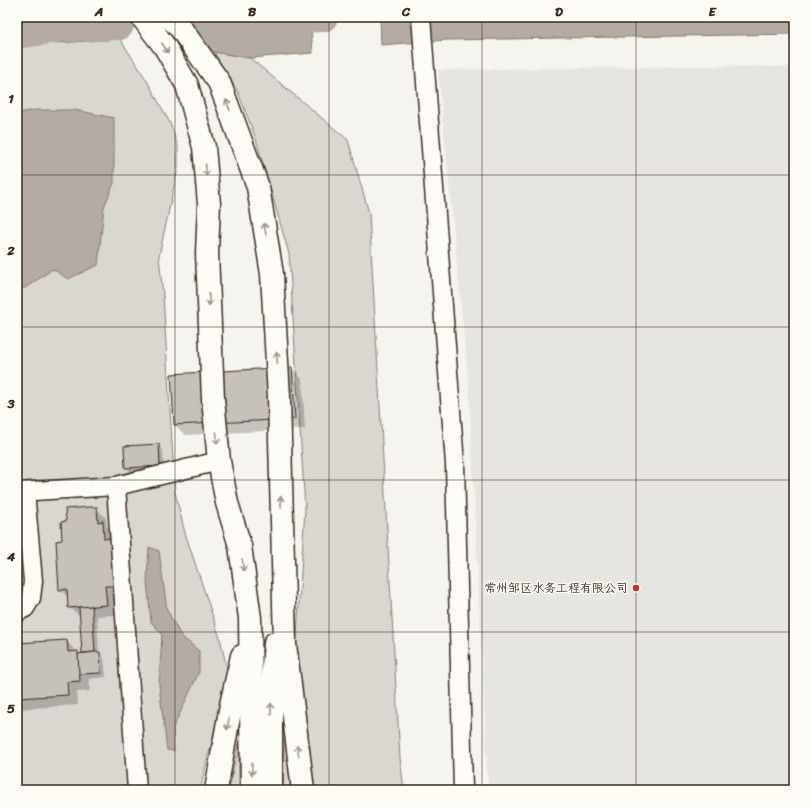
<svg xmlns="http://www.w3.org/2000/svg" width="811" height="807" viewBox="0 0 811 807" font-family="Sriracha,'LXGW WenKai TC',sans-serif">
<rect width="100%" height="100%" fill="#f5f4ee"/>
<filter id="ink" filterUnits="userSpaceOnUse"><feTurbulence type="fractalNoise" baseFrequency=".025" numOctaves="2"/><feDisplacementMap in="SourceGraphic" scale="8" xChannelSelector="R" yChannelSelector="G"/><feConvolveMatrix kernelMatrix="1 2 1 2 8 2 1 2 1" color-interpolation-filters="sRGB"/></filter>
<g filter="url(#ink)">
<path fill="#e7e5df" d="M694 66 794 67V790H488L469 387 438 70Z"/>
<g fill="#dad6d0" stroke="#8a8077">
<path d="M17 17H98L120 39 146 79 170 123 178 146V168L159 256 163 295 175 492 185 533 220 638 228 674 200 790H17Z"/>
<path d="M214 52 250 58 348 140 369 213 400 758 404 790H313L296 650 305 509 289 254 256 139 238 92Z"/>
<path d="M285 711 295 790H283Z"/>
<path d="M239 740V790H229Z"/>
</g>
<g fill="#b4aca4" stroke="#84786e">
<path d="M17 17H98L120 39 40 44 17 46Z"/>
<path d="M183 17H310L313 53 250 58 214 52Z"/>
<path d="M380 17H794V34L447 40 381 45Z"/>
<path d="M37 110H75L114 118V183L104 207 98 265 68 279 53 269 25 288 17 289V113Z"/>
<path d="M149 547 159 551 167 610 181 636 199 651V672L173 728 174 751 167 750 159 685 162 634 151 622 147 581Z"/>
</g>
<g fill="#0003">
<path d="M292 368 302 379 305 429 185 435 175 425Z"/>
<path d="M158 445 163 450 164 471 131 473 126 467Z"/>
<path d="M96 508 106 518 107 527 113 532 116 615 97 616 99 654 104 658 106 677 89 679 90 691 77 692 78 705 17 709V644L67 641 79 655 83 654 81 617 69 607V598L60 589 63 541 67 522Z"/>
</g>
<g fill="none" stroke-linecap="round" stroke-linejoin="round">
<g stroke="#b4aca4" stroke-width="30">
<path d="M270 19 323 17"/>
<path d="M17 34 63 27 119 25"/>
</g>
</g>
<g fill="#c7c1bb" stroke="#3b2a1e">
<path d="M292 367 295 419 174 425 171 374Z"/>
<path d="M159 444 160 466 125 468 124 446Z"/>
<path d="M89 507H97L98 522 103 521 104 539 110 538 114 586H105L107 605 68 608 67 589 59 590 56 541 62 540 61 522 66 521 65 509Z"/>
<path d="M92 606 95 652 82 653 79 607Z"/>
<path d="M67 640 68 652 78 651 80 681 67 682 68 695 17 698V643Z"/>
<path d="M95 652H100L101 673 79 674 78 654Z"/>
</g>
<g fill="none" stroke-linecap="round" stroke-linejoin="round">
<defs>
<g id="minor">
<path d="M421 17 455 464 463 790"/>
<path d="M116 486 137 790"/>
<path d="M17 492 116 486 219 461"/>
<path d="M17 612 25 608 31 598 33 581 25 492"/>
</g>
<g id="highway">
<path d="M142 17 165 47 187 85 204 147 209 204 207 253 213 399 219 461 227 503 240 546 250 618 252 790"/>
<path d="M169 17 179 26 219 82 258 187 272 274 279 397 285 644 303 790"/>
<path d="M216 790 231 705 242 656"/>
<path d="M271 790V691L275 643"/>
</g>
</defs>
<use href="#minor" stroke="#3b2a1e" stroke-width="21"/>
<use href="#highway" stroke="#3b2a1e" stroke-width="25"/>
<use href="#minor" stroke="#fdfcf7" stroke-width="18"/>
<use href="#highway" stroke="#fdfcf7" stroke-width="22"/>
</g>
<defs><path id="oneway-shaft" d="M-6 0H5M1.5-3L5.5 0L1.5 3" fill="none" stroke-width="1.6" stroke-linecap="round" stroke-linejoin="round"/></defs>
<g stroke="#9c938a">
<use href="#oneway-shaft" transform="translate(165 48) rotate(57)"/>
<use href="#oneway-shaft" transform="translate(228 105) rotate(-110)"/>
<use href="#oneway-shaft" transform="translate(206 170) rotate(86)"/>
<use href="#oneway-shaft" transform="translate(265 229) rotate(-99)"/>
<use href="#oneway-shaft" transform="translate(209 300) rotate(88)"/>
<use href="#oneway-shaft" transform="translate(277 358) rotate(-94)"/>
<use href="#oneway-shaft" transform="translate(217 438) rotate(85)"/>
<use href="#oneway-shaft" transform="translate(281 502) rotate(-91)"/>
<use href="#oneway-shaft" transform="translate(243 565) rotate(82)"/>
<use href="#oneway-shaft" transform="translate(271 709) rotate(-90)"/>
<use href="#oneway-shaft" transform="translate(228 724) rotate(100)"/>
<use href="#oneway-shaft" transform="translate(298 751) rotate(-97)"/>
<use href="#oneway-shaft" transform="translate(252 769) rotate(89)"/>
</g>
</g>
<path fill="none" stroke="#3b2a1e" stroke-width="1" stroke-opacity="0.55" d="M175 17V790M329 17V790M482 17V790M636 17V790M17 175H794M17 327H794M17 480H794M17 632H794"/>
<circle fill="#c8321e" stroke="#fdfcf7" stroke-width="1.5" cx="636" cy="588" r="4"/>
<g text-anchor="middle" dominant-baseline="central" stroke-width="3" stroke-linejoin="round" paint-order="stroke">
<g font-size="12" fill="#3b2a1e" stroke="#fdfcf7" text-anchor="end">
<text x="628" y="588">常州邹区水务工程有限公司</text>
</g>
</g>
<rect width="811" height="807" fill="none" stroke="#fdfcf7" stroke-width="44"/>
<rect x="22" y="22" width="767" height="763" fill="none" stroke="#3b2a1e" stroke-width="1.5"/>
<g font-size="13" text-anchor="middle" font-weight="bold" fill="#3b2a1e">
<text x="99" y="16">A</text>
<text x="252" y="16">B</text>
<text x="406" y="16">C</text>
<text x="559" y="16">D</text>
<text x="712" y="16">E</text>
<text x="11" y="103">1</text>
<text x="11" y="255">2</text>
<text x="11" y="408">3</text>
<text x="11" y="561">4</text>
<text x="11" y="713">5</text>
</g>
</svg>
